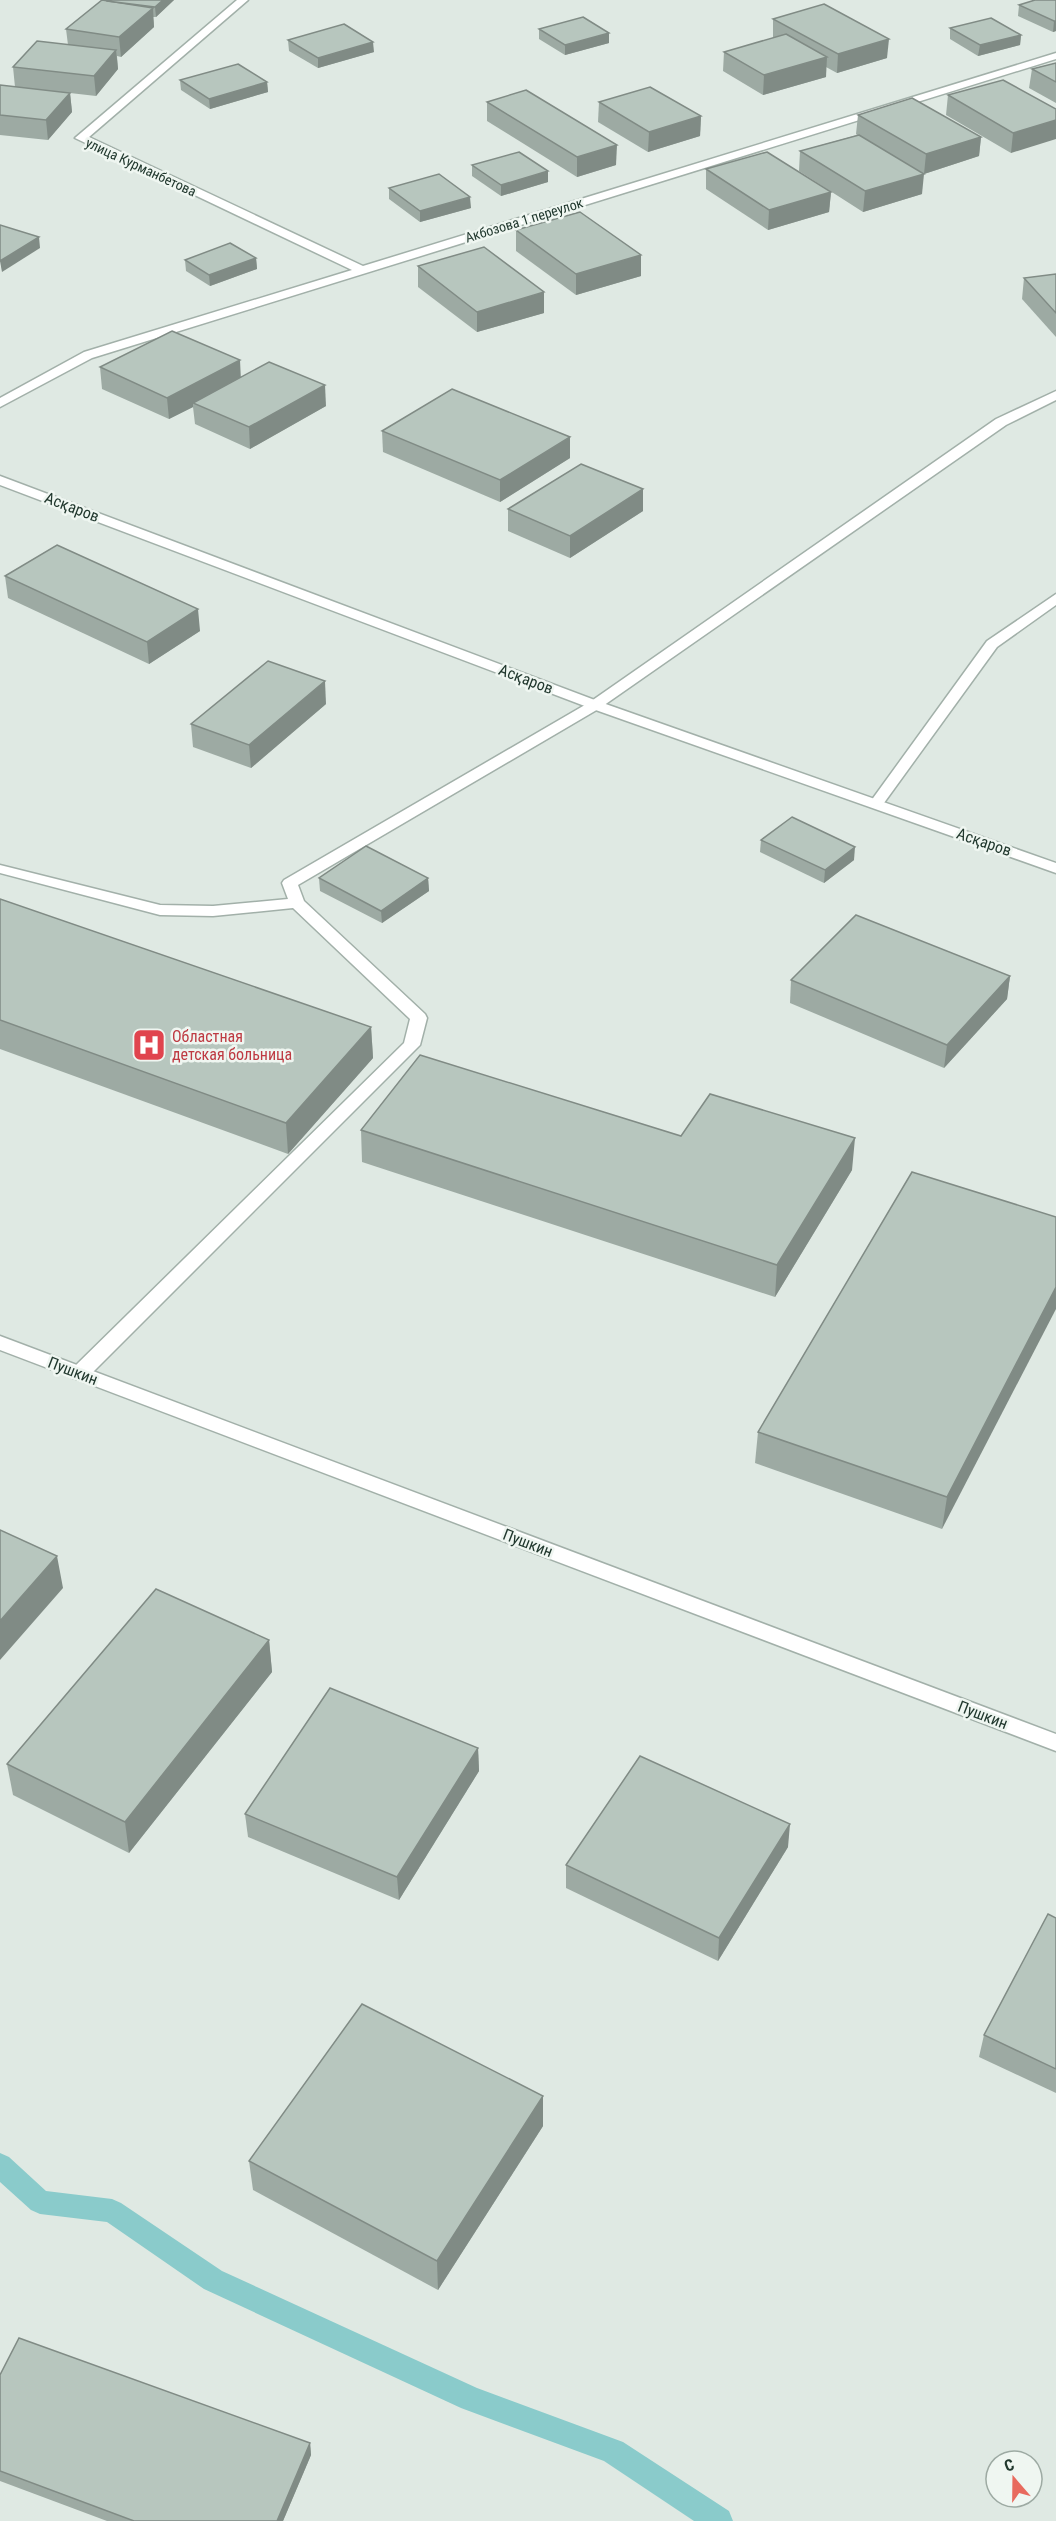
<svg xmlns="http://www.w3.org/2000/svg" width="1056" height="2521" viewBox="0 0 1056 2521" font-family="'Roboto Condensed',sans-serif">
<rect width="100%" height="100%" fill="#dfe9e3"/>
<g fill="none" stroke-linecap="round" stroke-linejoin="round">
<path fill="#8acbcb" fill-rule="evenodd" d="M0 2153 9 2157 46 2191 112 2199 121 2203 222 2271 477 2388 623 2442 729 2511 733 2521H694L604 2461 461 2408 204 2289 107 2222 40 2214 31 2210 0 2182Z"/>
<defs>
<g id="service">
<path d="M1056 391V400L1006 425 600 708 298 885 304 901 425 1014 427 1018 420 1045 87 1378 80 1380 73 1378 71 1373 73 1368 404 1043 410 1019 293 908 213 916 160 915 0 873V865L160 905 213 906 288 899 282 883 284 880 590 702 996 419Z"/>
<path d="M1056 594V605L997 647 881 807H871L868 804 871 801 987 641Z"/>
</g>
<path id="minor" d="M237 0H248L89 137 363 266 1056 53V59L92 358 0 407V398L84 352 352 270 75 138Z"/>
<g id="tertiary">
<path d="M0 476 600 702 1056 863V873L590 708 0 485Z"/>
<path d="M0 1336 1056 1734V1751L0 1350Z"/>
</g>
</defs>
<use href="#service" stroke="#a2b0a9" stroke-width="3"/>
<use href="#minor" stroke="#a2b0a9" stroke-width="3"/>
<use href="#tertiary" stroke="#a2b0a9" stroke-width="3"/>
<use href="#service" fill="#fff" fill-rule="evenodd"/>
<use href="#minor" fill="#fff" fill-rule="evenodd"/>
<use href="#tertiary" fill="#fff" fill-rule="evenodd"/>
</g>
<g fill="#9daaa3">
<path d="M174 0 156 17H153L154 27 121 57 117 56 118 69 96 96 70 93 72 112 48 140 0 135V85L15 87 13 67 68 45 66 29 107 1Z"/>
<path d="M1056 0V31L1053 32 1018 16 1019 5Z"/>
<path d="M773 19 887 58 837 73 826 67V77L763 95 723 71 724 52 773 38Z"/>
<path d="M950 28 1021 35 1020 45 978 56 950 39Z"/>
<path d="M539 29 609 43 565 55 539 39Z"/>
<path d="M288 40 374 52 318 68 289 51Z"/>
<path d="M1056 63V103L1029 88 1032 69Z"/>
<path d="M180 80 267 82 268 92 210 109 181 90Z"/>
<path d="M948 95 1056 109 1011 153 946 115Z"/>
<path d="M487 102 616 165 577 177 487 121Z"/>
<path d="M599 102 701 116 700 136 648 152 598 122Z"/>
<path d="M858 115 981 137 979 156 924 174 910 166 922 194 863 212 799 171 800 151 857 135 856 134Z"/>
<path d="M472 165 548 182 501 196 472 176Z"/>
<path d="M706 169 831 192 829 212 768 230 706 189Z"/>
<path d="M389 188 471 208 420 222 389 199Z"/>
<path d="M516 230 641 276 576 295 516 251Z"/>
<path d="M256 258 257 269 210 286 186 271 185 260Z"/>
<path d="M418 266 544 313 477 332 418 287Z"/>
<path d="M1056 274V337L1022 299 1024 278Z"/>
<path d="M100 367 241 377 326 406 250 449 195 424 193 407 169 419 102 389Z"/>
<path d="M382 431 570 458 500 502 383 452Z"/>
<path d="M508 509 643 511 570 558 508 531Z"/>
<path d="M5 576 200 631 149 664 8 598Z"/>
<path d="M326 704 251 768 193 747 191 724Z"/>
<path d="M761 840 854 860 824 883 760 852Z"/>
<path d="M319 878H428L429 891 382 923 320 891Z"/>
<path d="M0 899 371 1027 373 1058 288 1154 0 1049Z"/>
<path d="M1010 976 1007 999 944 1068 790 1003 791 980Z"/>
<path d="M361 1130 681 1136 852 1170 775 1297 362 1162Z"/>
<path d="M1056 1217 942 1529 755 1463 758 1432Z"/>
<path d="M269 1640 272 1672 129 1853 13 1795 7 1764Z"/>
<path d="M478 1748 479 1771 399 1900 248 1837 245 1814Z"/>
<path d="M788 1847 718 1961 566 1888V1865Z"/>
<path d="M1056 1918V2093L979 2057 984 2035Z"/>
<path d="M543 2126 438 2290 253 2190 249 2161Z"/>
<path d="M0 2375 310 2443 311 2455 283 2521H107L0 2481Z"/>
</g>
<g fill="#808b85">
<path d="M163 0H174L156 17 155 7Z"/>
<path d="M153 8 154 27 121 57 119 37Z"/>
<path d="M1054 21H1056V31L1053 32Z"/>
<path d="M609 33V43L565 55V45Z"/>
<path d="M1021 35 1020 45 978 56 980 45Z"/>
<path d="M889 39 887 58 837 73 838 54Z"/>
<path d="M373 42 374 52 318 68V58Z"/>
<path d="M116 50 118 69 96 96 94 76Z"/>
<path d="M827 57 826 77 763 95 764 75Z"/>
<path d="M267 82 268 92 210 109 209 99Z"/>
<path d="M70 93 72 112 48 140 46 120Z"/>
<path d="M701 116 700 136 648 152 649 132Z"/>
<path d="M1056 120V139L1011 153 1013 133Z"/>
<path d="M981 137 979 156 924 174 926 154Z"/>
<path d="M617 145 616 165 577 177V157Z"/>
<path d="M548 171V182L501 196V185Z"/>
<path d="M924 174 922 194 863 212 865 191Z"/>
<path d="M831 192 829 212 768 230 769 210Z"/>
<path d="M470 197 471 208 420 222V211Z"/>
<path d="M39 237 40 248 2 272 0 261Z"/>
<path d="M641 255V276L576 295V274Z"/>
<path d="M256 258 257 269 210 286 209 275Z"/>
<path d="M544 292V313L477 332V312Z"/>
<path d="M240 360 241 381 193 403V407L169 419 167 398Z"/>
<path d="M325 385 326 406 250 449 249 427Z"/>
<path d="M570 437V458L500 502V480Z"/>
<path d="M643 489V511L570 558V536Z"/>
<path d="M198 609 200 631 149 664 147 642Z"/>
<path d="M325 681 326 704 251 768 249 745Z"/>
<path d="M855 847 854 860 824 883 825 870Z"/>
<path d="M428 878 429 891 382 923 381 911Z"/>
<path d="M1010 976 1007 999 944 1068 947 1045Z"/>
<path d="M371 1027 373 1058 288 1154 286 1123Z"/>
<path d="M855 1138 852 1170 775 1297 777 1265Z"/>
<path d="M1056 1287V1309L942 1529 947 1497Z"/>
<path d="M57 1556 63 1588 0 1660V1621Z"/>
<path d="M269 1640 272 1672 129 1853 125 1822Z"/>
<path d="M478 1748 479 1771 399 1900 397 1877Z"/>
<path d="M790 1824 788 1847 718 1961 719 1938Z"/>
<path d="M543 2096V2126L438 2290 437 2261Z"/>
<path d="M310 2443 311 2455 283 2521H277Z"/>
</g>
<g fill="#b7c6be" stroke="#808b85" stroke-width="1.5">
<path d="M102 0 153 8 119 37 66 29Z"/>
<path d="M107 0H163L155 7 107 1Z"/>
<path d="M1035 0H1056V21H1054L1019 5Z"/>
<path d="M824 4 889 39 838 54 773 19Z"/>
<path d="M583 17 609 33 565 45 539 29Z"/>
<path d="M991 18 1021 35 980 45 950 28Z"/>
<path d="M344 24 373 42 318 58 288 40Z"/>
<path d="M786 34 827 57 764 75 724 52Z"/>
<path d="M37 41 116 50 94 76 13 67Z"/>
<path d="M1056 63V82L1032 69Z"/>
<path d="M238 64 267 82 209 99 180 80Z"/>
<path d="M1003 80 1056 109V120L1013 133 948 95Z"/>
<path d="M0 85 70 93 46 120 0 115Z"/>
<path d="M650 87 701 116 649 132 599 102Z"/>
<path d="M526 90 617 145 577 157 487 102Z"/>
<path d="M912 98 981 137 926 154 858 115Z"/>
<path d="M859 135 924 174 865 191 800 151Z"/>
<path d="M519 152 548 171 501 185 472 165Z"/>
<path d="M767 152 831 192 769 210 706 169Z"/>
<path d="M439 174 470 197 420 211 389 188Z"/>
<path d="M580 212 641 255 576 274 516 230Z"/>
<path d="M0 225 39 237 0 261Z"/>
<path d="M230 243 256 258 209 275 185 260Z"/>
<path d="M484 247 544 292 477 312 418 266Z"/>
<path d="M1056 274V313L1024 278Z"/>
<path d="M172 331 240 360 167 398 100 367Z"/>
<path d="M269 362 325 385 249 427 193 403Z"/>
<path d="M452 389 570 437 500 480 382 431Z"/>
<path d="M581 464 643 489 570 536 508 509Z"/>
<path d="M57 545 198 609 147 642 5 576Z"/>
<path d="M268 661 325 681 249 745 191 724Z"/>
<path d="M792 817 855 847 825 870 761 840Z"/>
<path d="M366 846 428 878 381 911 319 878Z"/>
<path d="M0 899 371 1027 286 1123 0 1020Z"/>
<path d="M856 915 1010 976 947 1045 791 980Z"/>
<path d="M420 1055 681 1136 710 1094 855 1138 777 1265 361 1130Z"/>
<path d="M912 1172 1056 1217V1287L947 1497 758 1432Z"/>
<path d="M0 1530 57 1556 0 1621Z"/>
<path d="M156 1589 269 1640 125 1822 7 1764Z"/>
<path d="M330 1688 478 1748 397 1877 245 1814Z"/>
<path d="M640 1756 790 1824 719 1938 566 1865Z"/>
<path d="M1048 1914 1056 1918V2069L984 2035Z"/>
<path d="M362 2004 543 2096 437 2261 249 2161Z"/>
<path d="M19 2338 310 2443 277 2521H134L0 2471V2375Z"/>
</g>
<defs>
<symbol id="hospital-square" viewBox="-11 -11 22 22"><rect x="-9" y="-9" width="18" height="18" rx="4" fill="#e0444e" stroke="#eff6f1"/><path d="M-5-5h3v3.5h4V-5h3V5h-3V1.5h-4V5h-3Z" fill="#fff"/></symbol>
</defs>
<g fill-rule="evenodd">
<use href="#hospital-square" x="130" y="1026" width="38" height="38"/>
</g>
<g text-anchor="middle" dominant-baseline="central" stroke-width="5" stroke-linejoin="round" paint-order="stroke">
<g font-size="14" fill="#21382e" stroke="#eff6f1">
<text transform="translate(141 167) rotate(25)">улица Курманбетова</text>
<text transform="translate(524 220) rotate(-17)">Акбозова 1 переулок</text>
</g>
<g font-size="16" fill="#21382e" stroke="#eff6f1">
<text transform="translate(72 507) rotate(21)">Асқаров</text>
<text transform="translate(526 679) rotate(21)">Асқаров</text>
<text transform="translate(984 842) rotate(19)">Асқаров</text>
<text transform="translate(73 1371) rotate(21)">Пушкин</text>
<text transform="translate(528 1543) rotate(21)">Пушкин</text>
<text transform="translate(983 1715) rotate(21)">Пушкин</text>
</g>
<g font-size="16" fill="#be3a42" stroke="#eff6f1" text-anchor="start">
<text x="172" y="1036">Областная<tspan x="172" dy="18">детская больница</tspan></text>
</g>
</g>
<g transform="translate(1014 2479) rotate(340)"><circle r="28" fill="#eff6f1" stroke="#9daaa3" stroke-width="1.5"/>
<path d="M0-4.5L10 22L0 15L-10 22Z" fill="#e86a5e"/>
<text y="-9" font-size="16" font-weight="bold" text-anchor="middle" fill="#21382e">С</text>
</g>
</svg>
